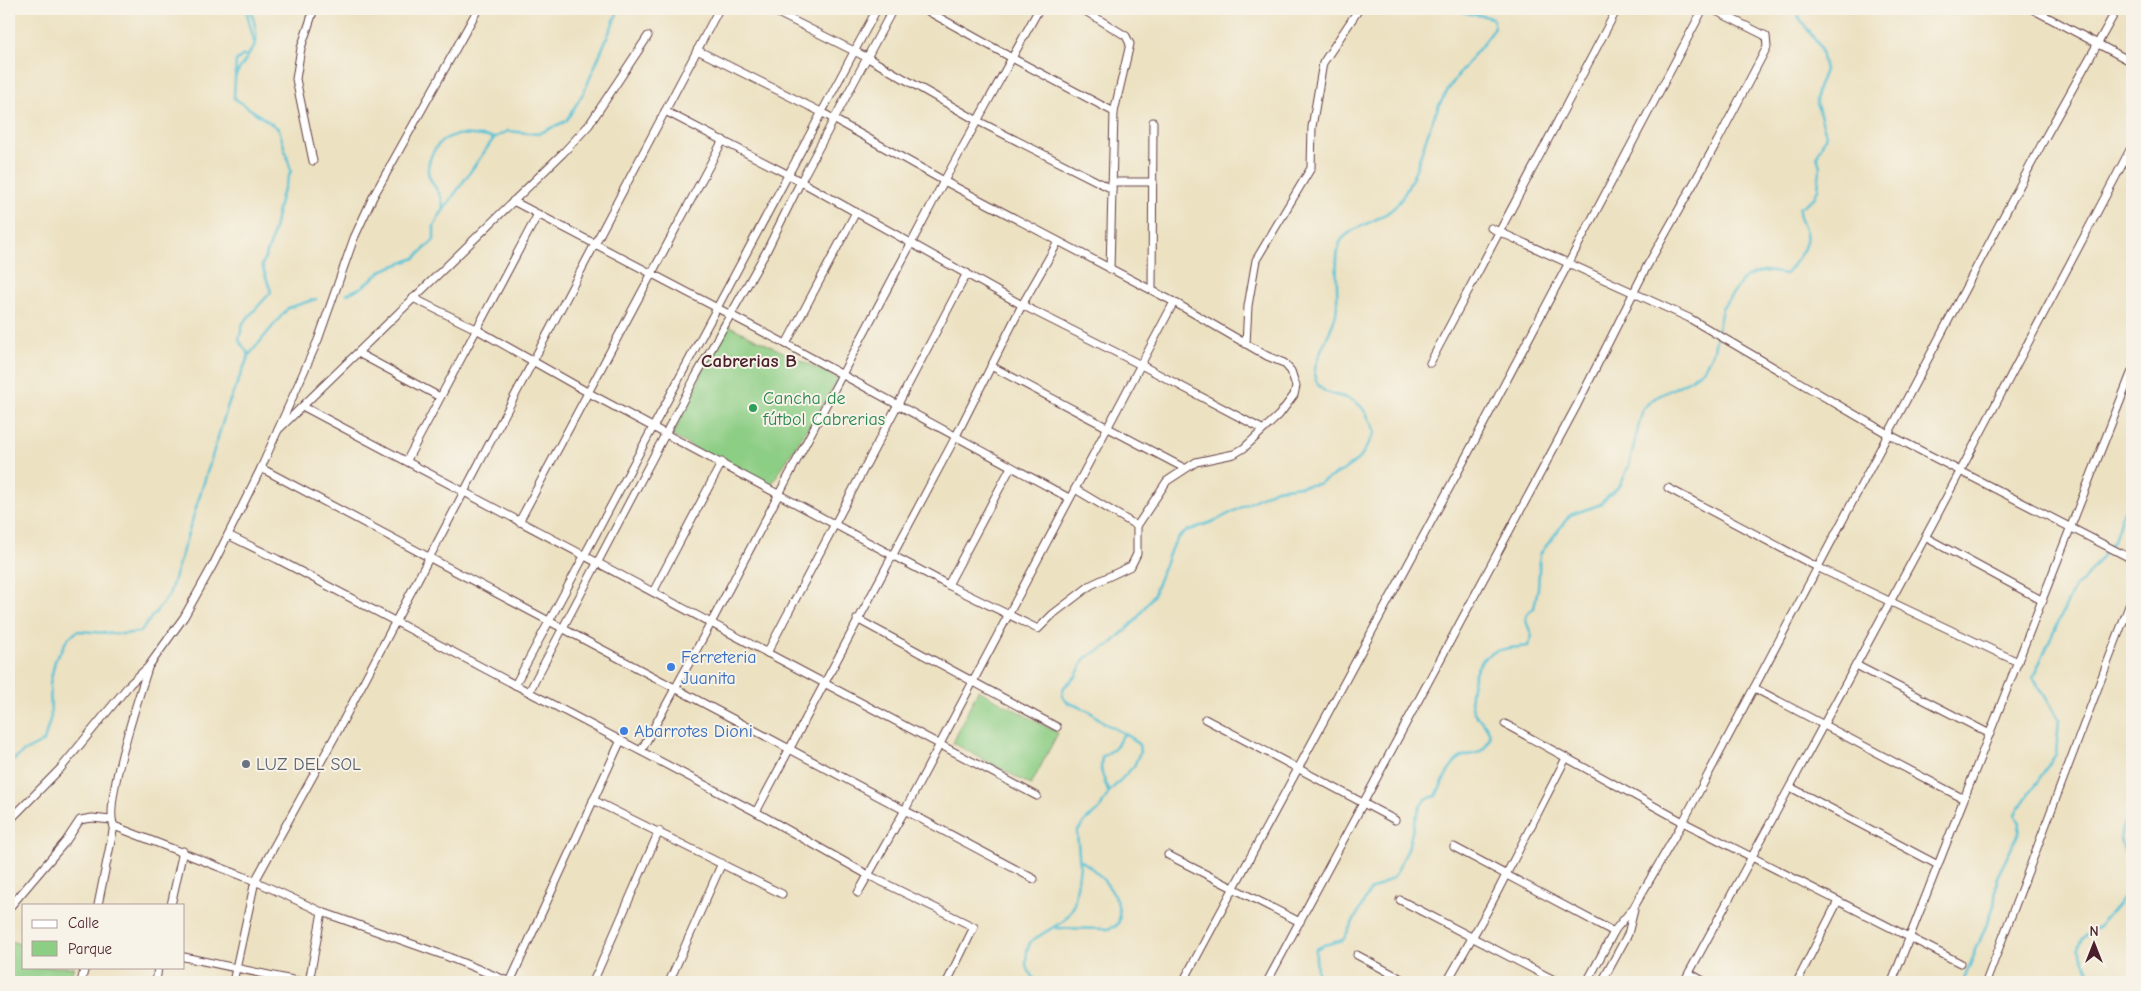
<svg xmlns="http://www.w3.org/2000/svg" width="2141" height="991" viewBox="0 0 2141 991" font-family="'Comic Neue',sans-serif">
<rect width="100%" height="100%" fill="#f7f3e8"/>
<filter id="ink" filterUnits="userSpaceOnUse"><feTurbulence type="fractalNoise" baseFrequency=".02" numOctaves="2"/><feDisplacementMap in="SourceGraphic" scale="10" xChannelSelector="R" yChannelSelector="G"/><feConvolveMatrix kernelMatrix="1 2 1 2 8 2 1 2 1" color-interpolation-filters="sRGB"/></filter>
<filter id="wash" filterUnits="userSpaceOnUse"><feTurbulence type="fractalNoise" baseFrequency=".0096" numOctaves="4" result="noise"/><feDisplacementMap in="SourceGraphic" scale="20" xChannelSelector="R" yChannelSelector="G"/><feGaussianBlur stdDeviation="1.12" result="paint"/><feColorMatrix in="noise" values="0 0 0 0 0 0 0 0 0 0 0 0 0 0 0 0 0 1.4 0 .05"/><feComposite in="paint" operator="in"/></filter>
<g filter="url(#wash)">
<rect width="100%" height="100%" fill="#ece1c1"/>
<g fill="#8dce85" stroke="#6c7658">
<path d="M725 324 839 379 769 488 672 436Z"/>
<path d="M978 690 1058 733 1031 785 953 743Z"/>
<path d="M9 940 24 946V967H74L68 982H9Z"/>
</g>
<g fill="none" stroke-linecap="round" stroke-linejoin="round">
<g stroke="#5ac2d6" stroke-width="2.5">
<path d="M246 9 255 45 248 55 242 56 236 61 234 98 279 129 291 171 281 196 271 243 262 265 271 292 243 323 239 340 249 355"/>
<path d="M251 9C253 21 258 29 256 42"/>
<path d="M235 76 248 56"/>
<path d="M442 212C446 197 434 189 429 176 426 169 429 161 432 154 445 128 470 134 494 138"/>
<path d="M347 294 362 287 383 270 415 258 434 240V226L440 215 494 138 508 131 538 134 566 121 584 92 619 9"/>
<path d="M9 764 23 752 44 741 51 716 50 683 55 661 68 638 78 631 123 634 140 632 169 595 228 405 249 355 288 308 316 299"/>
<path d="M1108 791 1101 770 1102 757 1114 749 1124 734"/>
<path d="M2132 815C2114 827 2121 850 2132 864"/>
<path d="M1056 928 1108 929 1116 926 1119 921C1123 896 1098 871 1079 859"/>
<path d="M1039 982 1032 977 1026 965 1027 950 1031 941 1065 920 1074 906 1080 866 1077 832 1086 820 1099 810 1109 792 1134 766 1140 752 1139 745 1131 737 1106 724 1089 711 1067 702 1062 696 1064 687 1076 676 1085 658 1111 644 1136 620 1154 594 1171 549 1178 538 1187 531 1217 520 1276 489 1318 484 1344 470 1361 457 1375 432C1370 421 1365 407 1354 401 1340 393 1320 398 1315 377 1312 361 1333 331 1336 313 1340 293 1333 263 1339 245 1345 226 1384 223 1399 202 1418 176 1423 141 1436 112 1450 80 1475 56 1495 28L1493 19C1483 13 1467 17 1460 9"/>
<path d="M1317 982C1318 970 1315 960 1316 949L1324 945 1343 940 1370 891 1394 877 1408 849 1414 823 1421 805 1426 799 1436 796C1443 782 1450 761 1464 756 1472 753 1479 755 1485 747 1498 729 1480 724 1474 712 1469 702 1471 691 1473 681 1480 650 1498 649 1528 646L1532 636 1526 621 1527 614 1534 608 1538 588 1540 554 1570 515 1599 505 1621 484 1629 465 1643 408 1655 398 1690 380 1704 369 1714 350 1722 308 1745 277 1764 271 1786 274C1796 260 1813 244 1804 227 1801 219 1798 216 1799 208L1814 198 1818 189 1820 167 1817 156 1826 135 1816 101 1817 91 1825 70 1820 47 1798 16 1796 9"/>
<path d="M1963 982 1994 906 1997 877 2019 833 2020 823 2015 814 2056 754 2059 719 2033 677 2075 586 2082 582 2114 541 2121 517 2129 502 2132 477"/>
<path d="M2087 982 2089 971 2078 948 2083 938 2099 926 2121 900 2132 893"/>
</g>
</g>
</g>
<g filter="url(#ink)">
<g fill="none" stroke-linecap="round" stroke-linejoin="round">
<defs>
<g id="street">
<path d="M770 9 868 58 976 120 1112 189"/>
<path d="M924 9 1012 58 1114 112"/>
<path d="M1082 9 1126 36 1130 44 1114 112 1110 269"/>
<path d="M2032 9 2132 62"/>
<path d="M665 111 789 175 1022 305 1141 365 1262 429"/>
<path d="M313 161 296 79 301 48 314 9"/>
<path d="M1112 182H1153"/>
<path d="M513 201 786 344 1069 498"/>
<path d="M1491 228 1689 318 1888 434 2132 559"/>
<path d="M1152 290 1153 122"/>
<path d="M413 298 476 329 589 393 948 585 1038 629 1053 614 1091 585 1131 566 1137 554V526L1167 481 1196 462 1234 454 1244 448 1279 415 1294 395 1296 386 1291 371 1284 363 1267 356 1174 302 944 181 821 112 697 50"/>
<path d="M786 344 856 212"/>
<path d="M1246 344 1248 306 1256 260 1311 168 1312 127 1323 63 1359 9"/>
<path d="M358 353 440 397"/>
<path d="M1430 363 1617 9"/>
<path d="M991 366 1184 468"/>
<path d="M304 407 1037 796"/>
<path d="M278 430 563 153 589 125 648 36"/>
<path d="M407 460 538 214"/>
<path d="M261 468 1034 879"/>
<path d="M1668 488 1817 567 2018 662"/>
<path d="M1075 489 1137 526"/>
<path d="M519 522 723 140"/>
<path d="M228 535 277 559 756 812 868 875 974 927 947 982"/>
<path d="M1925 537 2043 601"/>
<path d="M948 585 1011 467"/>
<path d="M653 592 722 462"/>
<path d="M857 619 1057 727"/>
<path d="M767 653 967 273"/>
<path d="M1856 665 1990 734"/>
<path d="M515 685 877 9"/>
<path d="M1754 688 1964 799"/>
<path d="M529 692 696 376 766 252 801 181 893 9"/>
<path d="M1205 719 1395 820"/>
<path d="M1505 724 1683 822 1960 963"/>
<path d="M641 751 711 623 944 181 1039 9"/>
<path d="M1790 787 1938 865"/>
<path d="M593 800 782 894"/>
<path d="M756 812 955 438 1022 305 1058 242"/>
<path d="M9 821 61 768 130 684 148 667 184 617 214 563 261 468 318 340 354 238 373 197 478 9"/>
<path d="M114 826 255 881 322 912 446 956 510 982"/>
<path d="M1454 847 1614 932"/>
<path d="M1168 855 1300 922"/>
<path d="M858 893 905 810 1174 302"/>
<path d="M1400 900 1558 982"/>
<path d="M98 905 114 826C103 804 139 696 148 668"/>
<path d="M171 905 183 851"/>
<path d="M9 908 66 841 80 820 92 818 111 820"/>
<path d="M1357 955 1407 982"/>
<path d="M184 957 302 982"/>
<path d="M1689 973 1705 982"/>
<path d="M670 981 678 982"/>
<path d="M81 982 85 967"/>
<path d="M156 982 158 967"/>
<path d="M233 982 255 881 334 738 719 9"/>
<path d="M309 982 322 912"/>
<path d="M510 982 621 740"/>
<path d="M593 982 659 831"/>
<path d="M669 982 722 863"/>
<path d="M1183 982 1474 442 1703 9"/>
<path d="M1267 982 1577 405 1646 268 1717 142 1767 47 1766 36 1712 9"/>
<path d="M1447 982 1489 908 1566 758"/>
<path d="M1587 982 1615 930 1634 907 1683 822 2046 136 2117 9"/>
<path d="M1602 982 1628 934 1634 910"/>
<path d="M1684 982 1935 519 2132 146"/>
<path d="M1797 982 1838 901"/>
<path d="M1892 982 2132 371"/>
<path d="M1986 982 2132 598"/>
</g>
</defs>
<use href="#street" stroke="#623c42" stroke-width="9"/>
<use href="#street" stroke="#fff" stroke-width="7"/>
</g>
</g>
<circle fill="#2e9e5b" stroke="#f7f3e8" stroke-width="2" cx="753" cy="408" r="5"/>
<g fill="#3f7fe0" stroke="#f7f3e8" stroke-width="2">
<circle cx="671" cy="667" r="5"/>
<circle cx="624" cy="731" r="5"/>
</g>
<circle fill="#6b7280" stroke="#f7f3e8" stroke-width="2" cx="246" cy="764" r="5"/>
<g text-anchor="middle" dominant-baseline="central" stroke-width="4" stroke-linejoin="round" paint-order="stroke">
<g font-size="18" fill="#27864d" stroke="#f7f3e8" text-anchor="start">
<text x="763" y="398">Cancha de<tspan x="763" dy="21">fútbol Cabrerias</tspan></text>
</g>
<g font-size="18" fill="#366cbe" stroke="#f7f3e8" text-anchor="start">
<text x="681" y="657">Ferreteria<tspan x="681" dy="21">Juanita</tspan></text>
<text x="634" y="731">Abarrotes Dioni</text>
</g>
<g font-size="18" fill="#5b616d" stroke="#f7f3e8" text-anchor="start">
<text x="256" y="764">LUZ DEL SOL</text>
</g>
<g font-size="19" font-weight="bold" fill="#4a1f2b" stroke="#f7f3e8">
<text x="749" y="361">Cabrerias B</text>
</g>
</g>
<rect width="2141" height="991" fill="none" stroke="#f7f3e8" stroke-width="30"/>
<rect x="22" y="904" width="162" height="65" fill="#f7f3e8" stroke="#b29e9c"/>
<rect x="32" y="920" width="25" height="8" fill="#ffffff" stroke="#b29e9c"/>
<text x="68" y="928" font-size="15" fill="#4a1f2b">Calle</text>
<rect x="32" y="941" width="25" height="15" fill="#8dce85" stroke="#b29e9c"/>
<text x="68" y="954" font-size="15" fill="#4a1f2b">Parque</text>
<g transform="translate(2094 944)" stroke="#f7f3e8" stroke-width="4" paint-order="stroke">
<path d="M0-4L9 19L0 12L-9 19Z" fill="#4a1f2b"/>
<text y="-8" font-size="14" font-weight="bold" text-anchor="middle" fill="#4a1f2b">N</text>
</g>
</svg>
